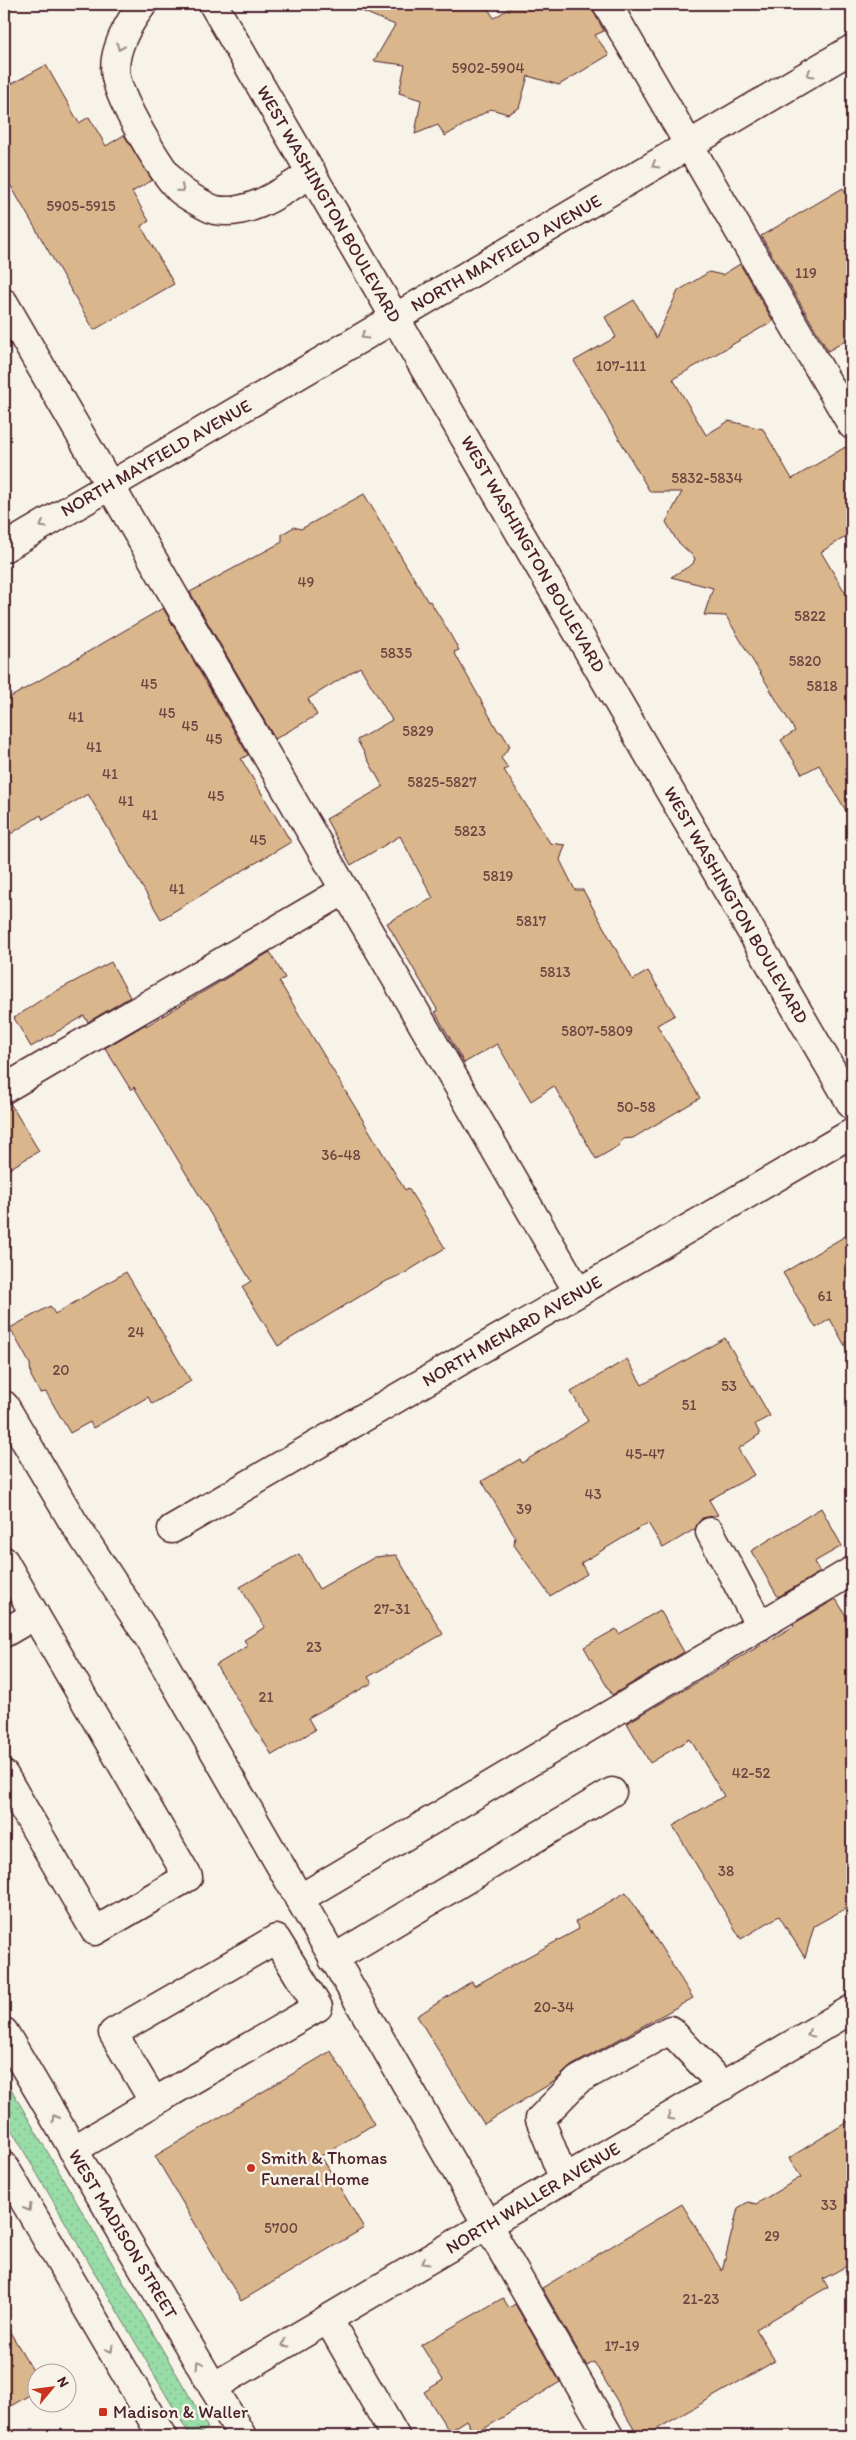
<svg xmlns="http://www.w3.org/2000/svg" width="856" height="2440" viewBox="0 0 856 2440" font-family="Itim,sans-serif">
<defs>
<pattern id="grass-dots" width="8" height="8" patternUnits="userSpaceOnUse" patternTransform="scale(1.25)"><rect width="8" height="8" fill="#98dca7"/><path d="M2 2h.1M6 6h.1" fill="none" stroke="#84bc90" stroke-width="1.8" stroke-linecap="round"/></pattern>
</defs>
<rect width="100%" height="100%" fill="#f7f3e8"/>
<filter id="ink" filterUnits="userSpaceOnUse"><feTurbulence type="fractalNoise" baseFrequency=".02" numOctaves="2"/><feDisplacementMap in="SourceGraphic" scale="10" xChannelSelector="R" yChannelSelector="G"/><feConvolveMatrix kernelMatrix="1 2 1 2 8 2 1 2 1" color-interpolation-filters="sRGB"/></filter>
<g filter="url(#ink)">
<path fill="url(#grass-dots)" stroke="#717e69" d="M4 2077 208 2428 195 2436H190L4 2117Z"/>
<g fill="#dab68c" stroke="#4a1f2b">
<path d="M345 4H485L494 18 516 4H589L604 31 595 35 609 55 559 85 528 76 519 108 508 114 491 109 445 136 438 125 415 134 421 100 399 93 405 65 374 61 395 25Z"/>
<path d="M46 65 79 123 89 117 106 146 124 135 152 180 132 192 149 221 141 226 174 284 94 330 4 174V88Z"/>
<path d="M843 188 852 204V337L828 351 761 236Z"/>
<path d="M740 264 773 321 673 379 706 435 729 421 763 429 792 479 852 443V533L821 552 852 604V821L819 765 802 774 781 740 795 731 726 616 704 615 713 588 671 577 693 564 695 558 677 541 666 522 682 492H650L574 361 616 337 605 317 634 300 656 338 678 291 709 272 722 275Z"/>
<path d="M364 494 428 602 430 601 446 627 459 650 454 652 498 731 502 733 510 746 501 758 508 768 504 770 550 843 565 845 560 860 575 890H583L633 980 648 971 675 1015 657 1025 700 1098 633 1138 623 1139 617 1147 596 1159 554 1086 531 1101 497 1044 464 1063 435 1012 438 1011 387 923 433 898 400 836 351 865 326 819 383 787 357 740 392 720 360 667 308 699 317 715 275 739 190 592 282 542V534L294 527 301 529Z"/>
<path d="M163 608 248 755 241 759 291 842 161 919 88 794 43 820 41 815 4 838V701Z"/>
<path d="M270 952 285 978 279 981 314 1039 405 1190 408 1188 445 1248 405 1273 382 1283 278 1346 242 1287 251 1281 134 1087 131 1090 105 1048 146 1024V1026Z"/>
<path d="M111 962 130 997 88 1022 84 1016 31 1047 14 1018 47 996Z"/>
<path d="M10 1103 39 1151 4 1172V1105Z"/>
<path d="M852 1232V1358L830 1319 816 1328 783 1273Z"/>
<path d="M126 1272 191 1381 152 1404 148 1397 93 1428 90 1422 70 1433 46 1392 40 1393 31 1376 30 1364 10 1328 50 1306 55 1314Z"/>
<path d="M725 1338 770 1416 755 1424 760 1434 738 1449 754 1475 709 1500 718 1515 702 1518 695 1529 663 1548 648 1523 581 1563 587 1574 550 1596 514 1545 515 1537 482 1481 520 1459 522 1463 588 1421 571 1392 627 1359 642 1385Z"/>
<path d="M821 1508 842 1546 814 1562 820 1572 778 1597 751 1551Z"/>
<path d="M299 1554 319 1589 375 1557 396 1555 443 1634 368 1677 372 1683 308 1718 315 1730 272 1755 216 1665 248 1646 244 1640 265 1627 240 1587Z"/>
<path d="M836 1599 852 1626V1905L814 1926 805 1958 779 1916 741 1939 673 1826 724 1796 690 1739 650 1763 627 1723 794 1626 793 1624Z"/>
<path d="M660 1610 684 1652 612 1695 584 1647 616 1629 619 1634Z"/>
<path d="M626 1892 693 1998 571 2066 555 2081 484 2124 417 2016 472 1981 474 1986 579 1929 575 1922Z"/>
<path d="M331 2051 374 2124 321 2156 364 2228 241 2301 155 2156Z"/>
<path d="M852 2119V2263L823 2279 828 2287 756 2329 775 2361 645 2436H638L594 2362 587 2366 542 2288 682 2204 722 2271 738 2208 748 2202 756 2204 801 2177 789 2158Z"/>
<path d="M503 2298 509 2308 515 2304 560 2382 474 2435 466 2420 449 2431 424 2392 443 2380 421 2345Z"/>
<path d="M4 2322 38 2379V2390L4 2410Z"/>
</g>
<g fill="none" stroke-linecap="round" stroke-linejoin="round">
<defs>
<g id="minor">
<path d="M143 4C129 22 111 52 116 77 121 103 160 170 179 189 184 194 208 208 215 210 250 217 284 190 312 173"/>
<path d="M213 4 852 1105"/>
<path d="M607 4 852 425"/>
<path d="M4 303 578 1292"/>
<path d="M4 548 852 49"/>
<path d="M4 1089 345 890"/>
<path d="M4 1405 72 1520 151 1641 609 2436"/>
<path d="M172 1529 852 1133"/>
<path d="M710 1532 760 1626"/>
<path d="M4 1561 35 1615 4 1633"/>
<path d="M4 1775 95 1931 188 1877 35 1615"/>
<path d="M299 1899 852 1571"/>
<path d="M276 1939 318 2007 154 2102 113 2033Z"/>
<path d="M333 1959 612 1792"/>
<path d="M73 2150 154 2102"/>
<path d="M564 2180 540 2119 578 2080 670 2030 723 2086"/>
<path d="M328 2319 395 2436"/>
<path d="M213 2387 852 2009"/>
</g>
<g id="major">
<path d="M4 2032 242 2436"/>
<path d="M4 2166 162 2436"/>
</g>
</defs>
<use href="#minor" stroke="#4a1f2b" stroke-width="31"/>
<use href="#major" stroke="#4a1f2b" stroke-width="31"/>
<use href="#minor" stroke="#f7f3e8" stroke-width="28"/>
<use href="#major" stroke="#f7f3e8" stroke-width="28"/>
</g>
<defs><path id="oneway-chevron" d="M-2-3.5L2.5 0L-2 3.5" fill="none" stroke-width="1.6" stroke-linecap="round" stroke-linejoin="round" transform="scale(1.25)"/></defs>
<g stroke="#a0898a">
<use href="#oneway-chevron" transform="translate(120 47) rotate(112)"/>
<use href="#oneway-chevron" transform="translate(810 74) rotate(150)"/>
<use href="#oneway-chevron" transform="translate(655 165) rotate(150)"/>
<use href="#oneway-chevron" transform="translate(181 189) rotate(40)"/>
<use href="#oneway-chevron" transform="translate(364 336) rotate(150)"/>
<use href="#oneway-chevron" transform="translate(43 525) rotate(150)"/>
<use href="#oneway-chevron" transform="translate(810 2034) rotate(149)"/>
<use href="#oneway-chevron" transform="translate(670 2117) rotate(149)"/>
<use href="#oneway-chevron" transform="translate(55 2118) rotate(-120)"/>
<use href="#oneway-chevron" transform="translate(28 2208) rotate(60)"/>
<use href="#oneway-chevron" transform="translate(425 2262) rotate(149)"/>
<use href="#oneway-chevron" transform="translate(285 2344) rotate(150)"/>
<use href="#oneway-chevron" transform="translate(110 2349) rotate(60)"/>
<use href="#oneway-chevron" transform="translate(199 2364) rotate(-121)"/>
</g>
</g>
<g fill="#c8321e" stroke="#f7f3e8" stroke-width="2">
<circle cx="251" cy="2168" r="5"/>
<rect x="98" y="2407" width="10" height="10" rx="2.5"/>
</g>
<g text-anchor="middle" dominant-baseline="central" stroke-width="5" stroke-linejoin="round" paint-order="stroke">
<g font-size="15" fill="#6e4543">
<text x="488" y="68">5902-5904</text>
<text x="81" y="206">5905-5915</text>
<text x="806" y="273">119</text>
<text x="621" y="366">107-111</text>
<text x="707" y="478">5832-5834</text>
<text x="306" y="582">49</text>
<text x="810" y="616">5822</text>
<text x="396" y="653">5835</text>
<text x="805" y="661">5820</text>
<text x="149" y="684">45</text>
<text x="822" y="686">5818</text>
<text x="167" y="713">45</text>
<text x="76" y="717">41</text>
<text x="190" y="726">45</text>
<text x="418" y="731">5829</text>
<text x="214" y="739">45</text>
<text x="94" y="747">41</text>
<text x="110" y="774">41</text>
<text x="442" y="782">5825-5827</text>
<text x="216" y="796">45</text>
<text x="126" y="801">41</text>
<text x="150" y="815">41</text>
<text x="470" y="831">5823</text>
<text x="258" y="840">45</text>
<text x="498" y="876">5819</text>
<text x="177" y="889">41</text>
<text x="531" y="921">5817</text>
<text x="555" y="972">5813</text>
<text x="597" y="1031">5807-5809</text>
<text x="636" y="1107">50-58</text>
<text x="341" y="1155">36-48</text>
<text x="825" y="1296">61</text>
<text x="136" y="1332">24</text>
<text x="61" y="1370">20</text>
<text x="729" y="1386">53</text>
<text x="689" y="1405">51</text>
<text x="645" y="1454">45-47</text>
<text x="593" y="1494">43</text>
<text x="524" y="1509">39</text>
<text x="392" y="1609">27-31</text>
<text x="314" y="1647">23</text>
<text x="266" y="1697">21</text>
<text x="751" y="1773">42-52</text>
<text x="726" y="1871">38</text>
<text x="554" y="2007">20-34</text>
<text x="829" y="2205">33</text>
<text x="281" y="2228">5700</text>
<text x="772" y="2236">29</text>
<text x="701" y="2299">21-23</text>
<text x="622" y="2346">17-19</text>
</g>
<g font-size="18" fill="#4a1f2b" stroke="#f7f3e8">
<text transform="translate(329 204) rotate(60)">WEST WASHINGTON BOULEVARD</text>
<text transform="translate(506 253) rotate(-30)">NORTH MAYFIELD AVENUE</text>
<text transform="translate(156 458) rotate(-30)">NORTH MAYFIELD AVENUE</text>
<text transform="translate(533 554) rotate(60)">WEST WASHINGTON BOULEVARD</text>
<text transform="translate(736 905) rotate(60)">WEST WASHINGTON BOULEVARD</text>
<text transform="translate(512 1331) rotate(-30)">NORTH MENARD AVENUE</text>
<text transform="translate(533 2198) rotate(-31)">NORTH WALLER AVENUE</text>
<text transform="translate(123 2234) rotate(59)">WEST MADISON STREET</text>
</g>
<g font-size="18" fill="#4a1f2b" stroke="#f7f3e8" text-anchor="start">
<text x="261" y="2158">Smith &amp; Thomas<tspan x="261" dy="21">Funeral Home</tspan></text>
<text x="113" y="2412">Madison &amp; Waller</text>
</g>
</g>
<rect width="856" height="2440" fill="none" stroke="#f7f3e8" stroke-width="20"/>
<rect x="10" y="10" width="836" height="2420" fill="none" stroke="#4a1f2b" stroke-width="2" filter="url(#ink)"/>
<g transform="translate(52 2388) rotate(61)"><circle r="24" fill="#f7f3e8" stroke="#b29e9c"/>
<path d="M0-4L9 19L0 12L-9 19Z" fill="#c8321e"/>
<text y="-8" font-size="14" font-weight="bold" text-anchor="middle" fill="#4a1f2b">N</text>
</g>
</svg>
